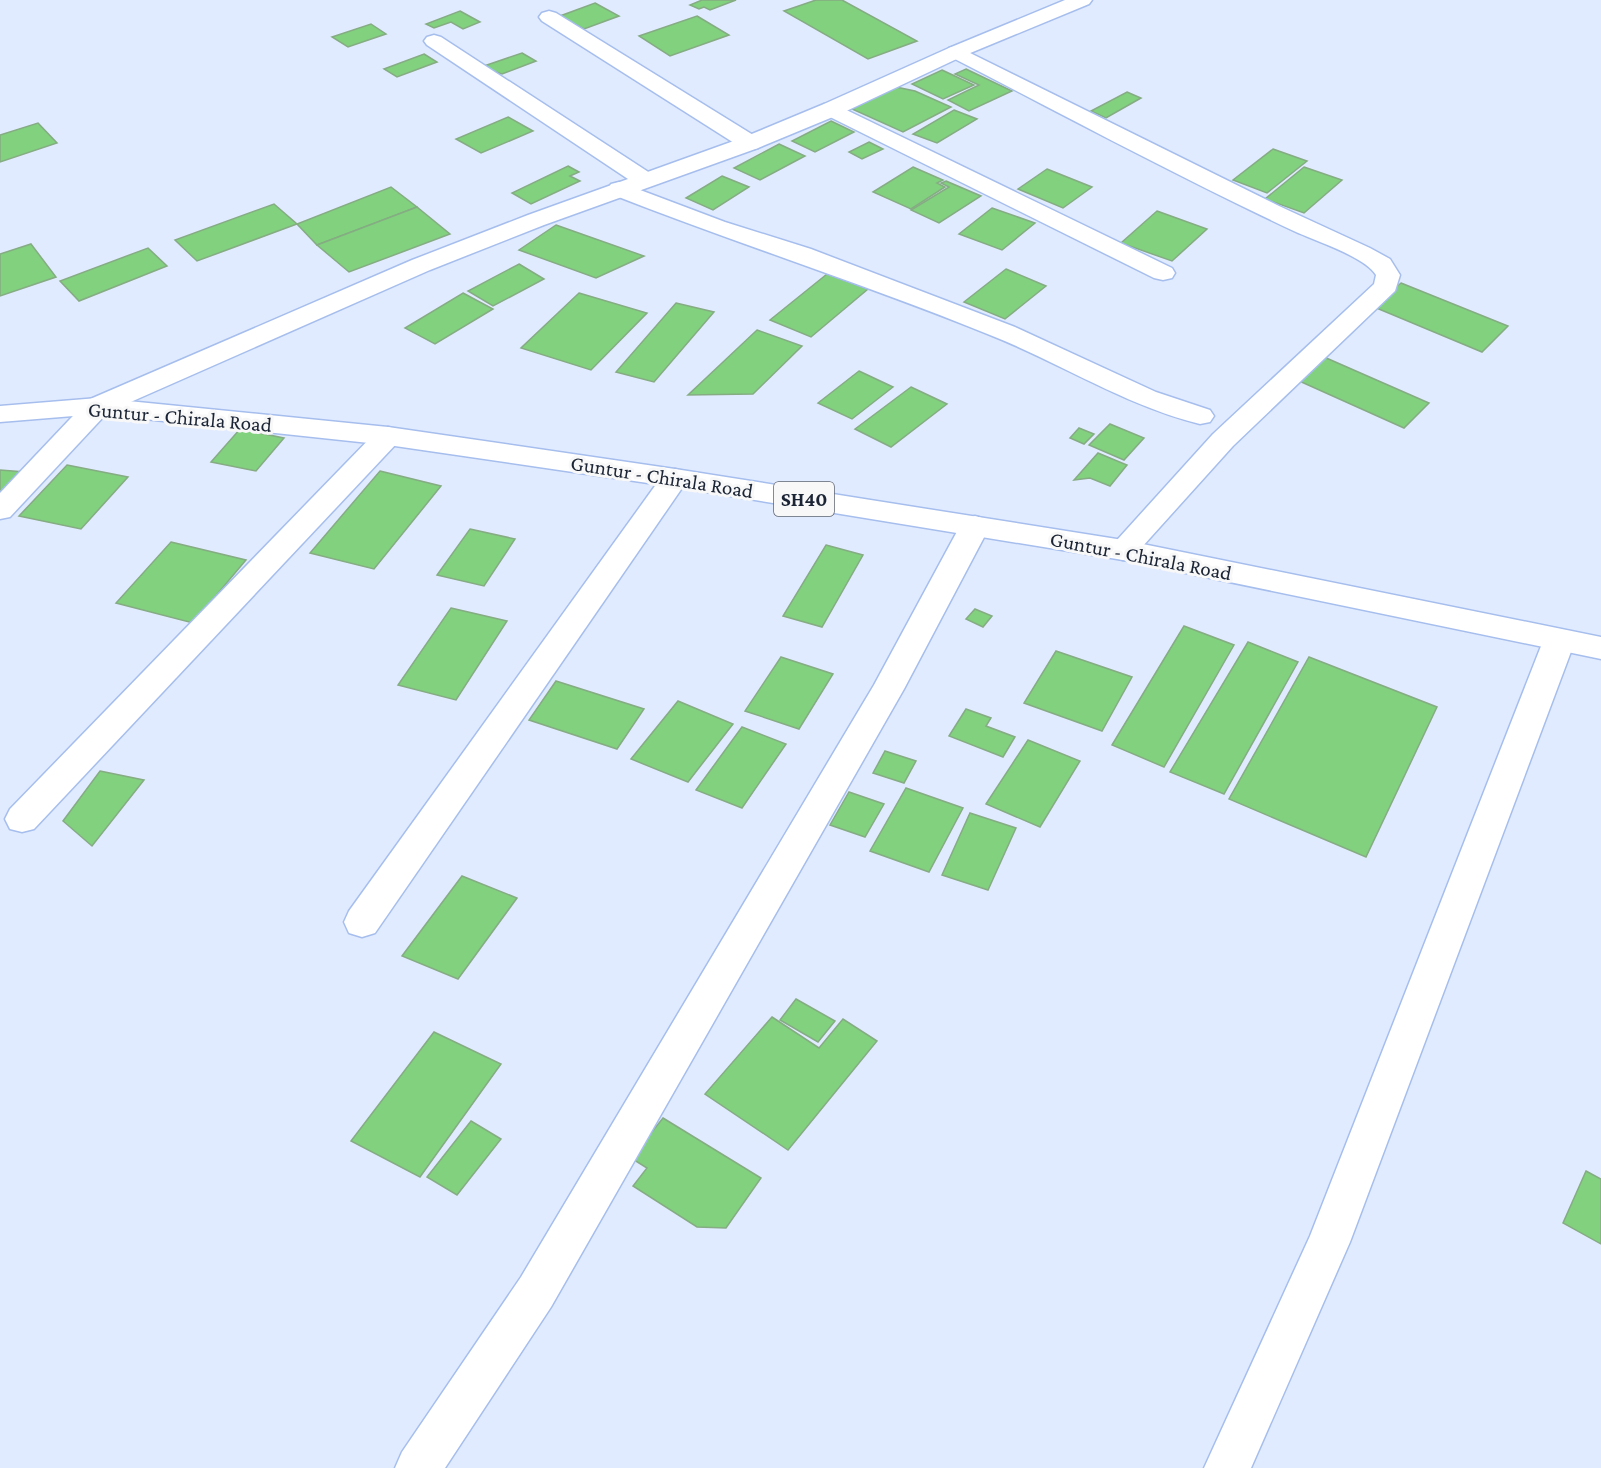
<svg xmlns="http://www.w3.org/2000/svg" width="1601" height="1468" viewBox="0 0 1601 1468" font-family="'Crimson Pro',serif">
<rect width="100%" height="100%" fill="#e1ebff"/>
<g fill="#81d17e" stroke="#85ac83" stroke-width="1.5">
<path d="M702 0H736L710 10 704 7 699 9 690 5Z"/>
<path d="M816 0H842L917 41 868 59 784 11Z"/>
<path d="M595 3 619 16 584 29 560 16Z"/>
<path d="M460 11 480 22 463 29 451 22 434 28 426 24Z"/>
<path d="M697 16 729 35 670 56 639 36Z"/>
<path d="M371 24 386 34 348 47 332 37Z"/>
<path d="M522 53 536 61 502 74 481 67Z"/>
<path d="M424 54 437 62 397 77 384 69Z"/>
<path d="M966 69 1012 91 969 111 948 100 979 85 955 74Z"/>
<path d="M942 70 974 85 943 99 912 84Z"/>
<path d="M896 87 915 91 951 107 903 132 852 109Z"/>
<path d="M1127 92 1141 98 1106 118 1091 111Z"/>
<path d="M954 110 977 119 937 143 913 134Z"/>
<path d="M508 117 533 131 481 153 456 139Z"/>
<path d="M831 121 854 132 815 152 792 141Z"/>
<path d="M38 123 57 143 0 162V135Z"/>
<path d="M869 142 883 149 862 159 849 152Z"/>
<path d="M779 144 805 156 760 180 734 168Z"/>
<path d="M1273 149 1307 161 1267 193 1233 180Z"/>
<path d="M568 166 579 172 570 176 580 181 531 204 512 193Z"/>
<path d="M913 167 943 180 937 183 945 187 911 209 873 192Z"/>
<path d="M1304 167 1342 180 1304 213 1265 199Z"/>
<path d="M1047 169 1092 187 1063 208 1018 189Z"/>
<path d="M722 176 749 187 713 210 686 198Z"/>
<path d="M946 181 981 196 939 223 911 210 949 187 941 183Z"/>
<path d="M391 187 417 207 317 245 297 224Z"/>
<path d="M274 204 297 224 197 261 175 240Z"/>
<path d="M417 207 450 234 349 272 317 245Z"/>
<path d="M992 208 1035 223 1002 250 959 234Z"/>
<path d="M1157 211 1207 229 1172 261 1121 243Z"/>
<path d="M556 225 644 256 596 278 519 250Z"/>
<path d="M31 244 56 277 0 296V254Z"/>
<path d="M148 248 167 266 79 301 60 281Z"/>
<path d="M519 264 544 279 493 306 468 291Z"/>
<path d="M1006 269 1046 286 1005 319 964 302Z"/>
<path d="M827 274 868 289 811 337 770 320Z"/>
<path d="M1401 283 1508 326 1482 352 1374 307Z"/>
<path d="M463 293 493 309 435 344 405 328Z"/>
<path d="M579 293 647 313 591 370 521 348Z"/>
<path d="M676 303 714 312 654 382 616 372Z"/>
<path d="M757 330 802 346 753 394 688 395Z"/>
<path d="M1324 357 1429 403 1404 428 1297 380Z"/>
<path d="M859 371 893 387 852 419 818 403Z"/>
<path d="M911 387 947 404 891 447 855 429Z"/>
<path d="M1110 424 1144 438 1124 460 1089 445Z"/>
<path d="M1079 428 1094 434 1084 444 1070 438Z"/>
<path d="M240 429 284 438 256 471 211 462Z"/>
<path d="M1098 453 1127 465 1110 486 1090 478 1074 480Z"/>
<path d="M67 465 128 477 81 529 19 516Z"/>
<path d="M0 470 27 472 0 496Z"/>
<path d="M380 471 441 486 374 569 310 553Z"/>
<path d="M470 529 515 539 484 586 437 575Z"/>
<path d="M171 542 246 560 193 623 116 603Z"/>
<path d="M826 545 863 555 822 627 783 616Z"/>
<path d="M451 608 507 621 456 700 398 685Z"/>
<path d="M975 609 992 616 983 627 966 619Z"/>
<path d="M1184 626 1234 645 1164 767 1112 745Z"/>
<path d="M1248 642 1298 662 1224 794 1170 772Z"/>
<path d="M1056 651 1132 677 1102 731 1024 703Z"/>
<path d="M781 657 833 674 799 729 745 711Z"/>
<path d="M1309 657 1437 707 1366 857 1229 799Z"/>
<path d="M556 681 644 709 617 749 529 720Z"/>
<path d="M678 701 733 724 688 782 631 759Z"/>
<path d="M966 709 991 718 986 726 1015 737 1003 757 949 736Z"/>
<path d="M742 727 786 744 742 808 696 790Z"/>
<path d="M1028 740 1080 761 1040 827 986 804Z"/>
<path d="M885 751 916 761 904 783 873 773Z"/>
<path d="M100 771 144 780 92 846 63 821Z"/>
<path d="M906 788 963 808 929 872 870 851Z"/>
<path d="M849 792 884 804 865 837 830 825Z"/>
<path d="M970 813 1016 828 988 890 942 875Z"/>
<path d="M462 876 517 898 458 979 402 956Z"/>
<path d="M796 999 835 1021 818 1042 780 1020Z"/>
<path d="M772 1017 819 1048 843 1019 877 1041 788 1150 705 1094Z"/>
<path d="M434 1032 501 1064 420 1177 351 1141Z"/>
<path d="M663 1118 761 1178 726 1228 697 1227 633 1186 647 1168 631 1158Z"/>
<path d="M471 1121 501 1139 457 1195 427 1177Z"/>
<path d="M1586 1171 1601 1179V1244L1563 1223Z"/>
</g>
<g fill="none" stroke-linecap="round" stroke-linejoin="round">
<defs>
<g id="minor">
<path d="M549 11 556 13 758 138 761 143 758 148 750 150 742 148 542 21 539 17 542 13Z"/>
<path d="M434 35 441 37 653 175 656 180 653 185 645 187 637 185 427 45 424 41 427 37Z"/>
<path d="M956 46 1279 206 1370 248 1390 259 1400 275 1395 291 1233 446 1133 557 1123 560 1113 557 1108 550 1213 434 1374 284 1376 275C1365 257 1316 241 1296 232 1179 177 1064 115 949 56L946 52 949 48Z"/>
<path d="M832 103 1172 268 1175 273 1172 278 1163 280 1154 278 824 114 821 109 824 104Z"/>
<path d="M619 182 725 222 811 249 1015 327 1156 392 1210 410 1214 416 1210 422 1200 424C1127 406 1064 365 995 337 868 285 738 244 611 194L608 189 611 184Z"/>
<path d="M98 398 108 400 111 406 108 412 10 517 0 519V493L88 400Z"/>
<path d="M388 427 398 430 402 436 398 442 34 829 22 832 10 829 5 819 10 809 378 430Z"/>
<path d="M675 469 685 472 689 478 375 933 362 937 349 933 344 922 349 911 665 472Z"/>
<path d="M975 516 985 519 990 526 904 689 551 1307 445 1468H395L402 1452 521 1277 874 685 960 526 965 519Z"/>
<path d="M1559 630 1570 633 1575 641 1350 1242 1251 1468H1204L1310 1236 1543 641 1548 633Z"/>
</g>
<path id="tertiary" d="M1065 0H1092L1089 4 963 56 840 114 758 148 544 225 430 270 108 412 98 414 88 412 85 406 88 400 412 260 528 215 742 138 824 104 949 48Z"/>
<path id="primary" d="M98 398 388 427 675 469 1123 540 1601 637V659L1123 560 675 487 388 445 98 414 0 422V406Z"/>
</defs>
<use href="#minor" stroke="#a6beed" stroke-width="3"/>
<use href="#tertiary" stroke="#a6beed" stroke-width="3"/>
<use href="#primary" stroke="#a6beed" stroke-width="3"/>
<use href="#minor" fill="#fff" fill-rule="evenodd"/>
<use href="#tertiary" fill="#fff" fill-rule="evenodd"/>
<use href="#primary" fill="#fff" fill-rule="evenodd"/>
</g>
<g text-anchor="middle" dominant-baseline="central" stroke-width="6" stroke-linejoin="round" paint-order="stroke">
<rect fill="#f8f8f8" stroke="#5d6470" stroke-width="1.5" x="774" y="482" width="60" height="34" rx="4.5"/>
<g font-size="20" font-weight="bold" fill="#1b2435">
<text x="804" y="499">SH40</text>
</g>
<g font-size="21" fill="#1b2435" stroke="#f8f8f8">
<text transform="translate(180 417) rotate(5)">Guntur - Chirala Road</text>
<text transform="translate(662 477) rotate(9)">Guntur - Chirala Road</text>
<text transform="translate(1141 556) rotate(11)">Guntur - Chirala Road</text>
</g>
</g>
</svg>
